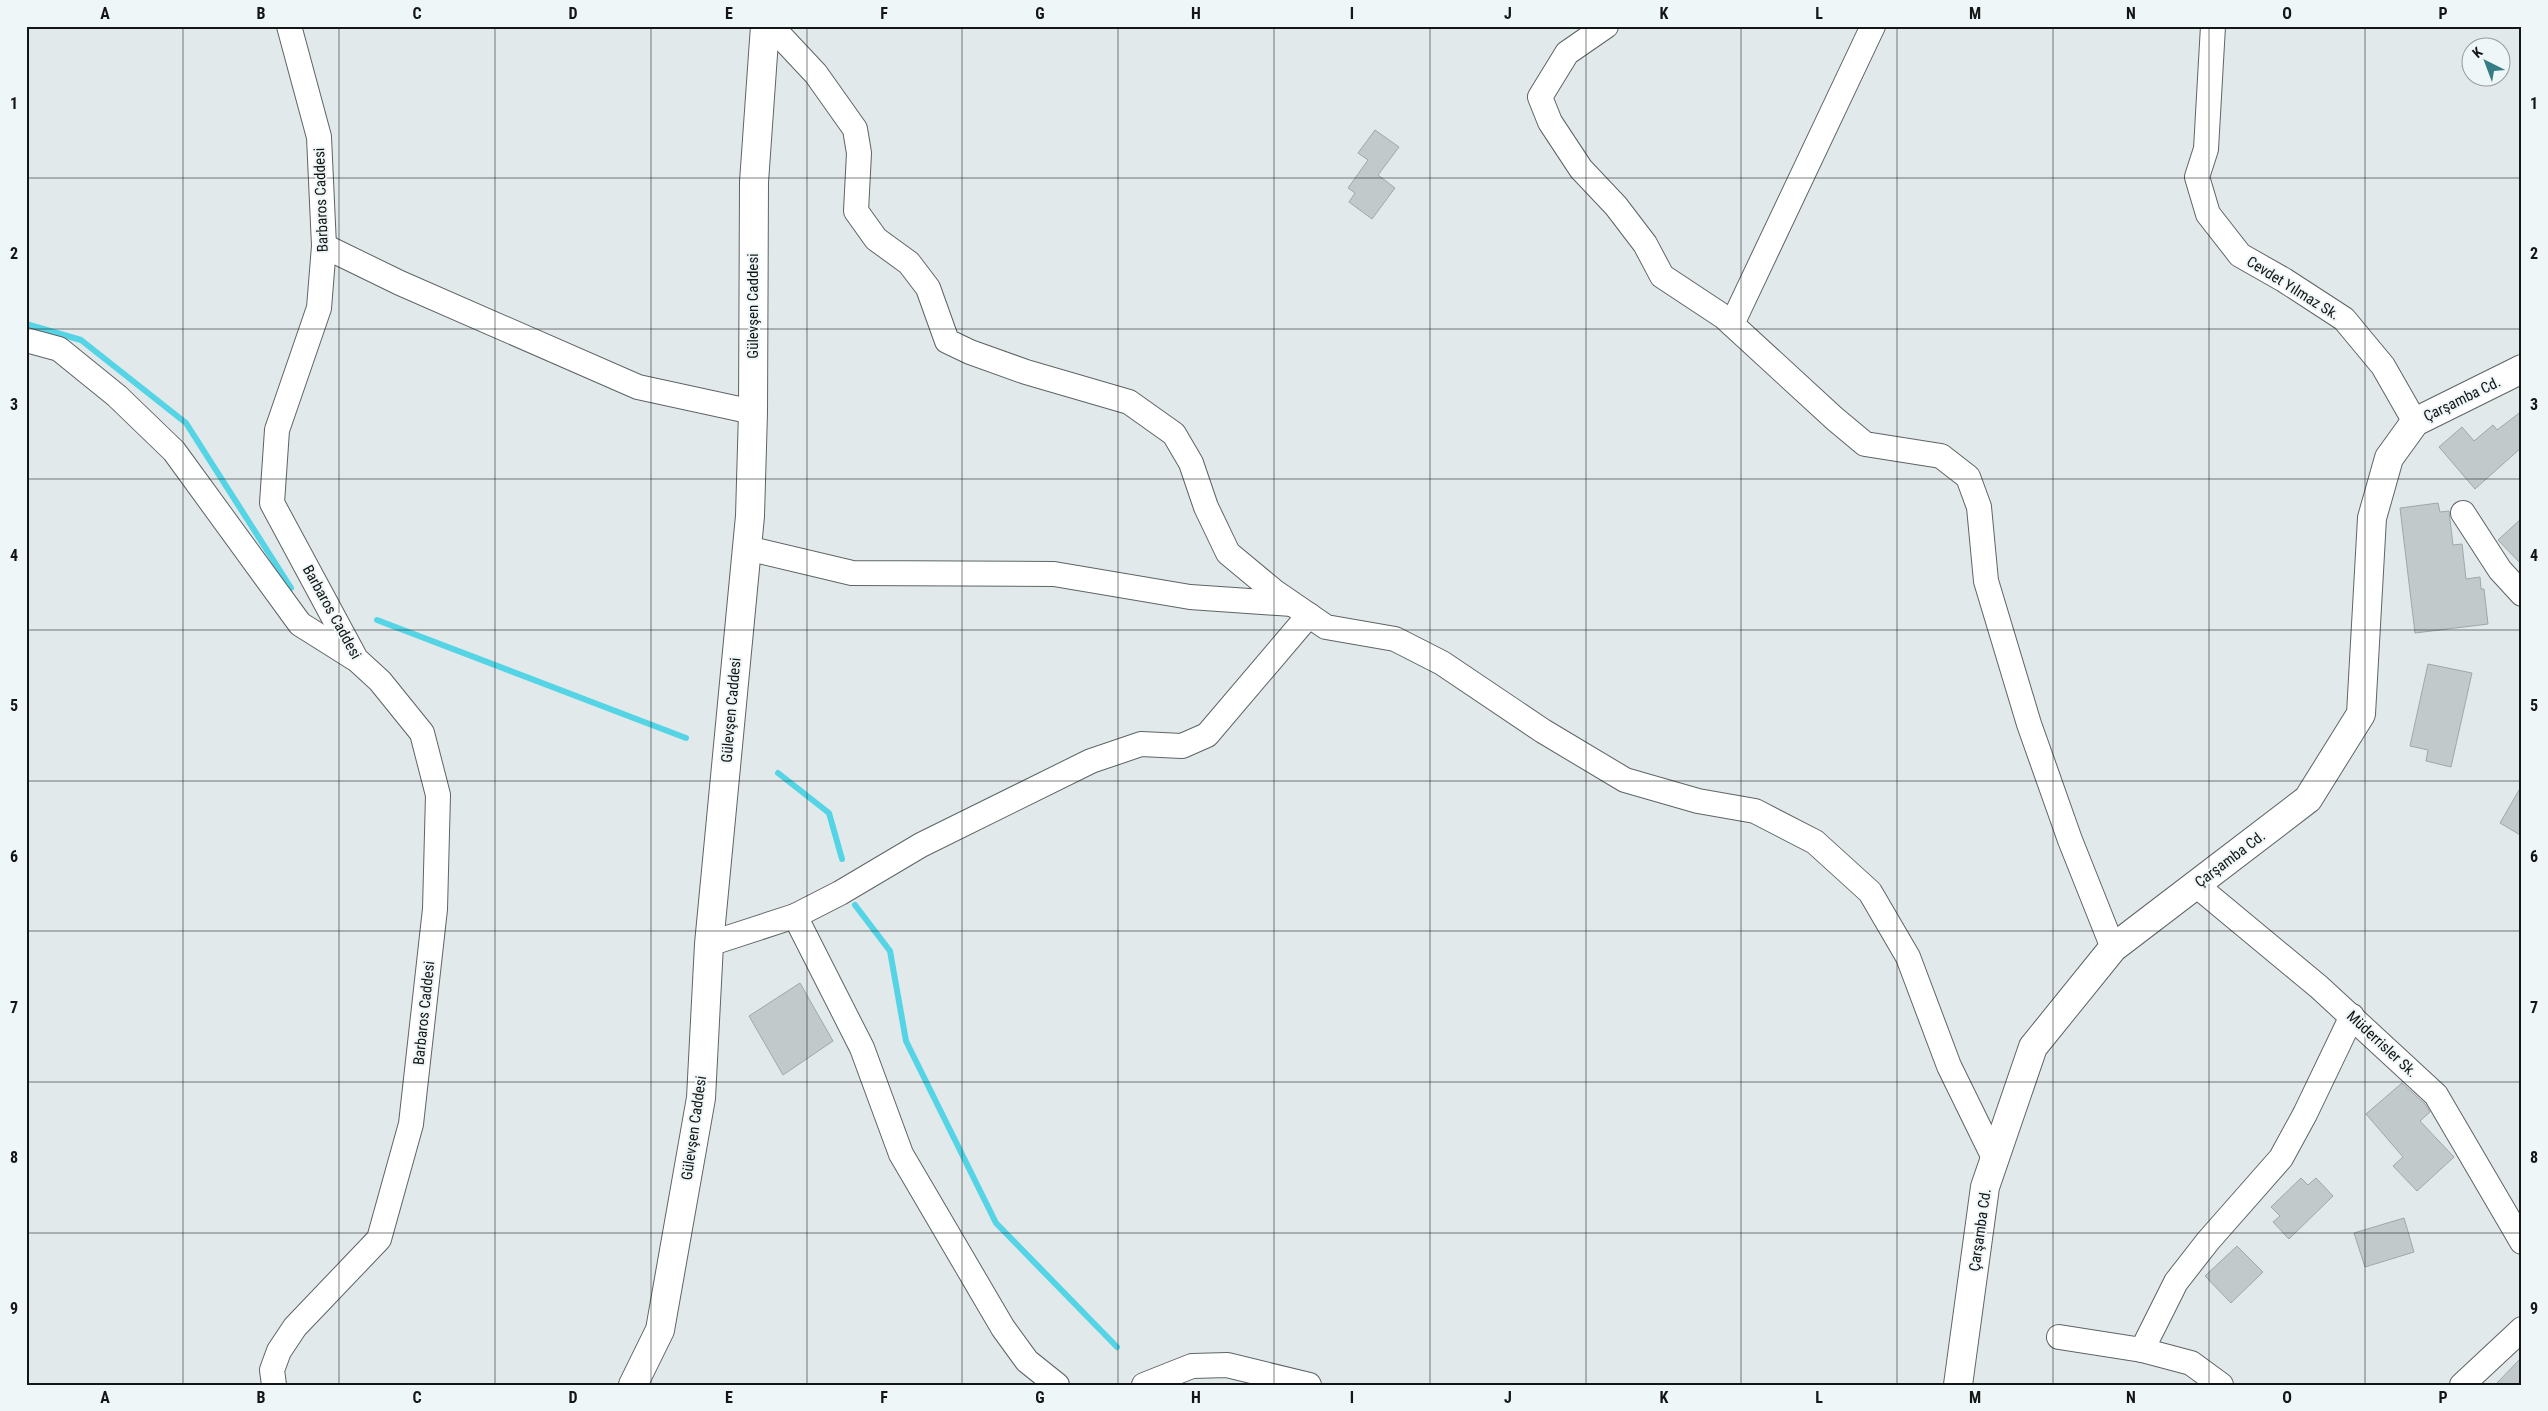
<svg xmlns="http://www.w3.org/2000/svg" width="2548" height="1411" viewBox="0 0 2548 1411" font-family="'Roboto Condensed',sans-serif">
<rect width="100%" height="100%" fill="#e2e9ea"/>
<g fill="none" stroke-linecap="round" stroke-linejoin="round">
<g stroke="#55d4e5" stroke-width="6">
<path d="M26 324 81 340 186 423 291 588"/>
<path d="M377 620 686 738"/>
<path d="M778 773 829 813 842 859"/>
<path d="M855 905 890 951 906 1041 996 1223 1117 1347"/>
</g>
</g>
<g fill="#c2c9ca" stroke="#a0a7a8">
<path d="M1375 130 1399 147 1378 175 1395 188 1372 219 1349 202 1355 193 1348 188 1368 160 1358 153Z"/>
<path d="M2522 411V447L2475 489 2439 447 2462 427 2474 441 2493 425 2497 430Z"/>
<path d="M2438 503 2440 512 2449 511 2453 545 2462 544 2466 579 2480 577 2481 589H2484L2488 624 2415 633 2400 508Z"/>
<path d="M2522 518V565L2498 540Z"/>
<path d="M2428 664 2472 673 2451 767 2426 761 2428 750 2410 746Z"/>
<path d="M2522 785V836L2500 823Z"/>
<path d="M800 983 833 1041 783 1075 749 1016Z"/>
<path d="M2402 1083 2425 1104 2430 1112 2420 1121 2454 1157 2417 1191 2393 1166 2403 1157 2366 1114Z"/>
<path d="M2301 1178 2308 1185 2316 1178 2333 1196 2289 1239 2273 1222 2280 1216 2271 1207Z"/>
<path d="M2404 1218 2414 1252 2365 1267 2354 1233Z"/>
<path d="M2237 1246 2263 1272 2231 1303 2205 1276Z"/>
<path d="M2522 1357V1385H2495Z"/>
</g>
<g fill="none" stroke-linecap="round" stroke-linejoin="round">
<defs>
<g id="minor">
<path d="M771 26 816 74 855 129 859 153 856 211 876 239 909 263 928 288 947 341 970 352 1026 372 1129 402 1174 434 1191 463 1206 507 1228 553 1275 592 1326 627 1395 639 1442 663 1543 731 1625 780 1698 801 1755 811 1815 842 1870 892 1908 957 1949 1066 1995 1160"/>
<path d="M1606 26 1567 53 1540 97 1550 122 1581 169 1616 206 1645 244 1662 276 1724 317 1835 419 1865 444 1941 456 1968 477 1979 507 1986 581 2029 724 2070 840 2113 948"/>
<path d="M2213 26 2206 149 2197 177 2208 214 2240 255 2284 280 2344 319 2383 366 2415 422"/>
<path d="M324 246 400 283 638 387 753 412"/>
<path d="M1732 324 1873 26"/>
<path d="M26 340 59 349 117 396 174 451 300 624 354 658"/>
<path d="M2463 513 2500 570 2522 594"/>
<path d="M747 548 852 573 1054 574 1190 597 1292 604"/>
<path d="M2196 885 2319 987 2436 1095 2522 1242"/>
<path d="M795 916 862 1048 901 1154 1003 1328 1027 1361 1057 1385"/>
<path d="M709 944 795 916 840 893 921 845 1091 761 1141 744 1182 746 1207 735 1309 615"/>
<path d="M2059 1337 2142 1350 2191 1363 2221 1385"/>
<path d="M2142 1350 2176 1282 2208 1241 2281 1158 2305 1114 2352 1016"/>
<path d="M274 1385 272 1370 279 1351 295 1327 379 1239 411 1124 435 909 438 795 422 733 380 681 356 659 272 503 277 430 319 308 324 246 319 137 289 26"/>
<path d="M1144 1385 1192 1366 1227 1365 1309 1385"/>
<path d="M2462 1385 2522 1329"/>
</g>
<g id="tertiary">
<path d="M633 1385 660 1330 701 1098 709 944 750 516 753 412 754 182 765 26"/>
<path d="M1958 1385 1985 1187 2033 1047 2113 948 2308 799 2361 714 2372 518 2389 458 2415 422 2522 369"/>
</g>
</defs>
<use href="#minor" stroke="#5e6465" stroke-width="26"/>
<use href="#tertiary" stroke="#5e6465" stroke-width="30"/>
<use href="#minor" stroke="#fff" stroke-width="24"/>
<use href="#tertiary" stroke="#fff" stroke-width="28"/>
</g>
<path fill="none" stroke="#131516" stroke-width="1" stroke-opacity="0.55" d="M183 26V1385M339 26V1385M495 26V1385M651 26V1385M807 26V1385M962 26V1385M1118 26V1385M1274 26V1385M1430 26V1385M1586 26V1385M1741 26V1385M1897 26V1385M2053 26V1385M2209 26V1385M2365 26V1385M26 178H2522M26 329H2522M26 479H2522M26 630H2522M26 781H2522M26 931H2522M26 1082H2522M26 1233H2522"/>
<g text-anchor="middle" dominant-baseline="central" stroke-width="4" stroke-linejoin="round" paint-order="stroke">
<g font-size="15" fill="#131516" stroke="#eff6f7">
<text transform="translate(321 200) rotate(-92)">Barbaros Caddesi</text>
<text transform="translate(2293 288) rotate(32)">Cevdet Yılmaz Sk.</text>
<text transform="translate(753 306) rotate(-90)">Gülevşen Caddesi</text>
<text transform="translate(2462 399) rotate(-26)">Çarşamba Cd.</text>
<text transform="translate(332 612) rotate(61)">Barbaros Caddesi</text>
<text transform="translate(731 710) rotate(-85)">Gülevşen Caddesi</text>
<text transform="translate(2230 859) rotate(-37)">Çarşamba Cd.</text>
<text transform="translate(424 1013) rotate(-84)">Barbaros Caddesi</text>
<text transform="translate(2382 1044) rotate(43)">Müderrisler Sk.</text>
<text transform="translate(694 1128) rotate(-82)">Gülevşen Caddesi</text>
<text transform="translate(1980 1230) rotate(-82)">Çarşamba Cd.</text>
</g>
</g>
<rect width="2548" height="1411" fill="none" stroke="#eff6f7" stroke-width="55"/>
<g transform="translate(2486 62) rotate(318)"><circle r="24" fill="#eff6f7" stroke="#979c9d"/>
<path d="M0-4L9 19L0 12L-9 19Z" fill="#347c86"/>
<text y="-8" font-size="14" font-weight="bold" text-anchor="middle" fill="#131516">K</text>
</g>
<rect x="28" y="28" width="2492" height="1356" fill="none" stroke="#131516" stroke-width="2"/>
<g font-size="16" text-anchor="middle" font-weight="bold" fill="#131516">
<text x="105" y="19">A</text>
<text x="261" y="19">B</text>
<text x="417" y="19">C</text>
<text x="573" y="19">D</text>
<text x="729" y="19">E</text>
<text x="884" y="19">F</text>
<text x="1040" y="19">G</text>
<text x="1196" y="19">H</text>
<text x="1352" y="19">I</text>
<text x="1508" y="19">J</text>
<text x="1664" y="19">K</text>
<text x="1819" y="19">L</text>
<text x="1975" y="19">M</text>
<text x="2131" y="19">N</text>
<text x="2287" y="19">O</text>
<text x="2443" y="19">P</text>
<text x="14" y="109">1</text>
<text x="2534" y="109">1</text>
<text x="14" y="259">2</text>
<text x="2534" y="259">2</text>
<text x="14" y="410">3</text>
<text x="2534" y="410">3</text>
<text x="14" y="561">4</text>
<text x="2534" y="561">4</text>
<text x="14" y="711">5</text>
<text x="2534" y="711">5</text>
<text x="14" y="862">6</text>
<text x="2534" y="862">6</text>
<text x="14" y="1013">7</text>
<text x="2534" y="1013">7</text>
<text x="14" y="1163">8</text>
<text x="2534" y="1163">8</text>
<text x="14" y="1314">9</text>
<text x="2534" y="1314">9</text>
<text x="105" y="1403">A</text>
<text x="261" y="1403">B</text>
<text x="417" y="1403">C</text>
<text x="573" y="1403">D</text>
<text x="729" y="1403">E</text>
<text x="884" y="1403">F</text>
<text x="1040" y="1403">G</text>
<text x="1196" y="1403">H</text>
<text x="1352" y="1403">I</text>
<text x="1508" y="1403">J</text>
<text x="1664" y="1403">K</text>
<text x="1819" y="1403">L</text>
<text x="1975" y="1403">M</text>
<text x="2131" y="1403">N</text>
<text x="2287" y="1403">O</text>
<text x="2443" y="1403">P</text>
</g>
</svg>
